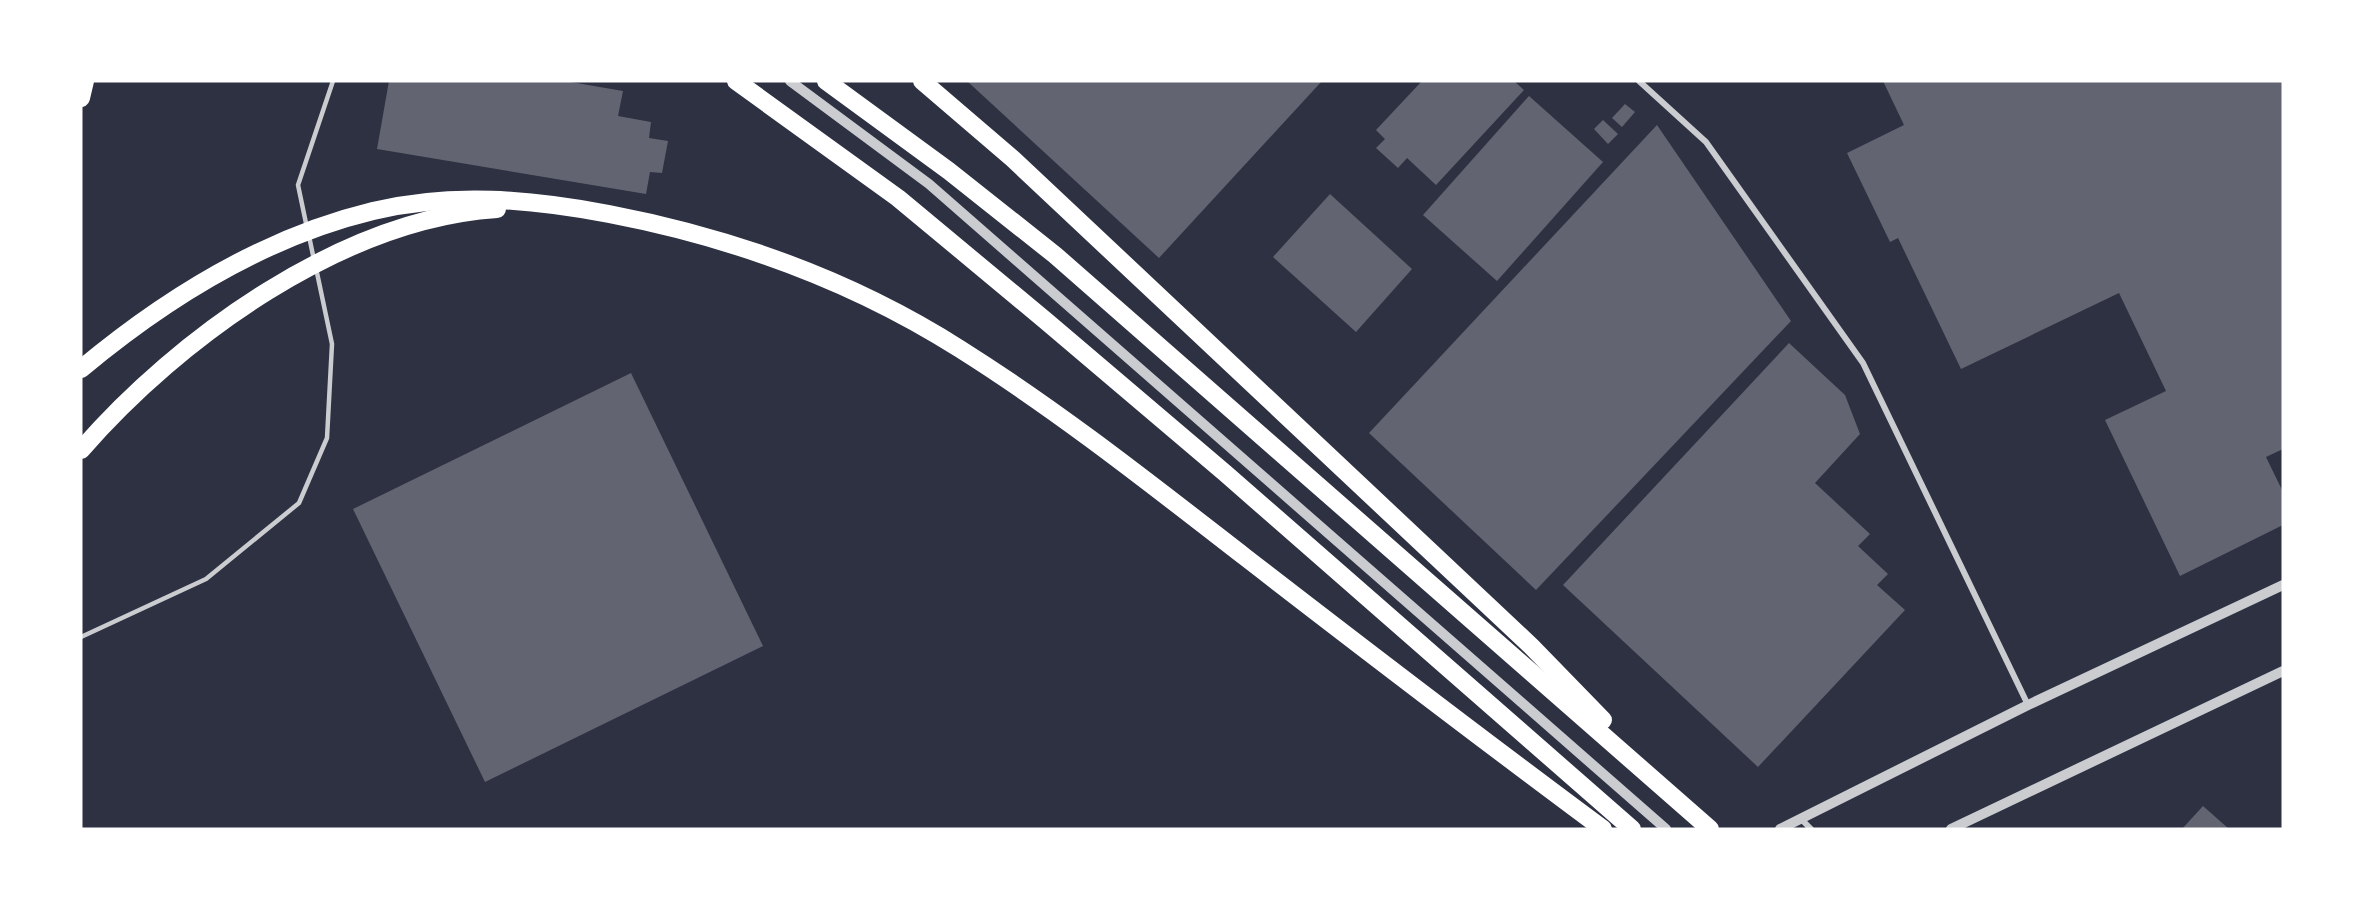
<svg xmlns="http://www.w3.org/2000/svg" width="2364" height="910" viewBox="0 0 2364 910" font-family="'Nunito Sans',sans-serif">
<rect width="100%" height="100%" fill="#2d3142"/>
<g fill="#626471">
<path d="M389 81H565L623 91 618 116 651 122 649 138 668 141 662 173 650 172 646 194 377 149Z"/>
<path d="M967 81H1322L1159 258Z"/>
<path d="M1422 81H1514L1524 90 1436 185 1407 158 1398 168 1376 148 1385 139 1376 130Z"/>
<path d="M1883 81H2283V449L2266 457 2283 492V525L2180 576 2105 420 2166 391 2119 293 1961 369 1898 238 1890 242 1847 153 1904 125Z"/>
<path d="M1529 96 1603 162 1497 281 1423 215Z"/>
<path d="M1625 104 1635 112 1622 127 1612 118Z"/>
<path d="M1603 120 1618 134 1608 144 1594 129Z"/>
<path d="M1657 125 1791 321 1536 590 1369 433Z"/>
<path d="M1330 194 1412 269 1356 332 1273 257Z"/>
<path d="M1789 343 1845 395 1860 434 1815 483 1870 534 1858 546 1888 574 1877 585 1905 610 1758 767 1563 585Z"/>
<path d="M631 373 763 646 485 782 353 509Z"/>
<path d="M2203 806 2229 829H2182Z"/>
</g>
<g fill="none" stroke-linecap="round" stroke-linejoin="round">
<g stroke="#caccd0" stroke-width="4.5">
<path d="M307 228 298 185 333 81"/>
<path d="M309 236 314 260"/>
<path d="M81 637 206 579 299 503 327 438 332 344 316 268"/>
</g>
<g stroke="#caccd0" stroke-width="6">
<path d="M1639 81 1706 142 1863 363 2028 705"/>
<path d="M1800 818 1811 829"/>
</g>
<g stroke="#caccd0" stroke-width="10">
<path d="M790 81 929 184 1666 829"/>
<path d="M1780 829 2028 705 2283 585"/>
<path d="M1951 829 2283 671"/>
</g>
<g stroke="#fff" stroke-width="18">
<path d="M736 81 898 198 1046 321 1225 473 1632 829"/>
<path d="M826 81 949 171 1055 255 1710 829"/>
<path d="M922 81 1013 159 1531 646 1603 720"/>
<path d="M81 98 85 81"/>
<path d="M81 369C166 298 265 237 373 211 452 192 530 199 609 214 734 238 853 281 960 349 1060 412 1152 485 1245 557 1364 649 1483 740 1603 829"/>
<path d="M81 450C179 337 343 219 497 209"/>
</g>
</g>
<rect width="2364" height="910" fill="none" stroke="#ffffff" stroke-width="165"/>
</svg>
